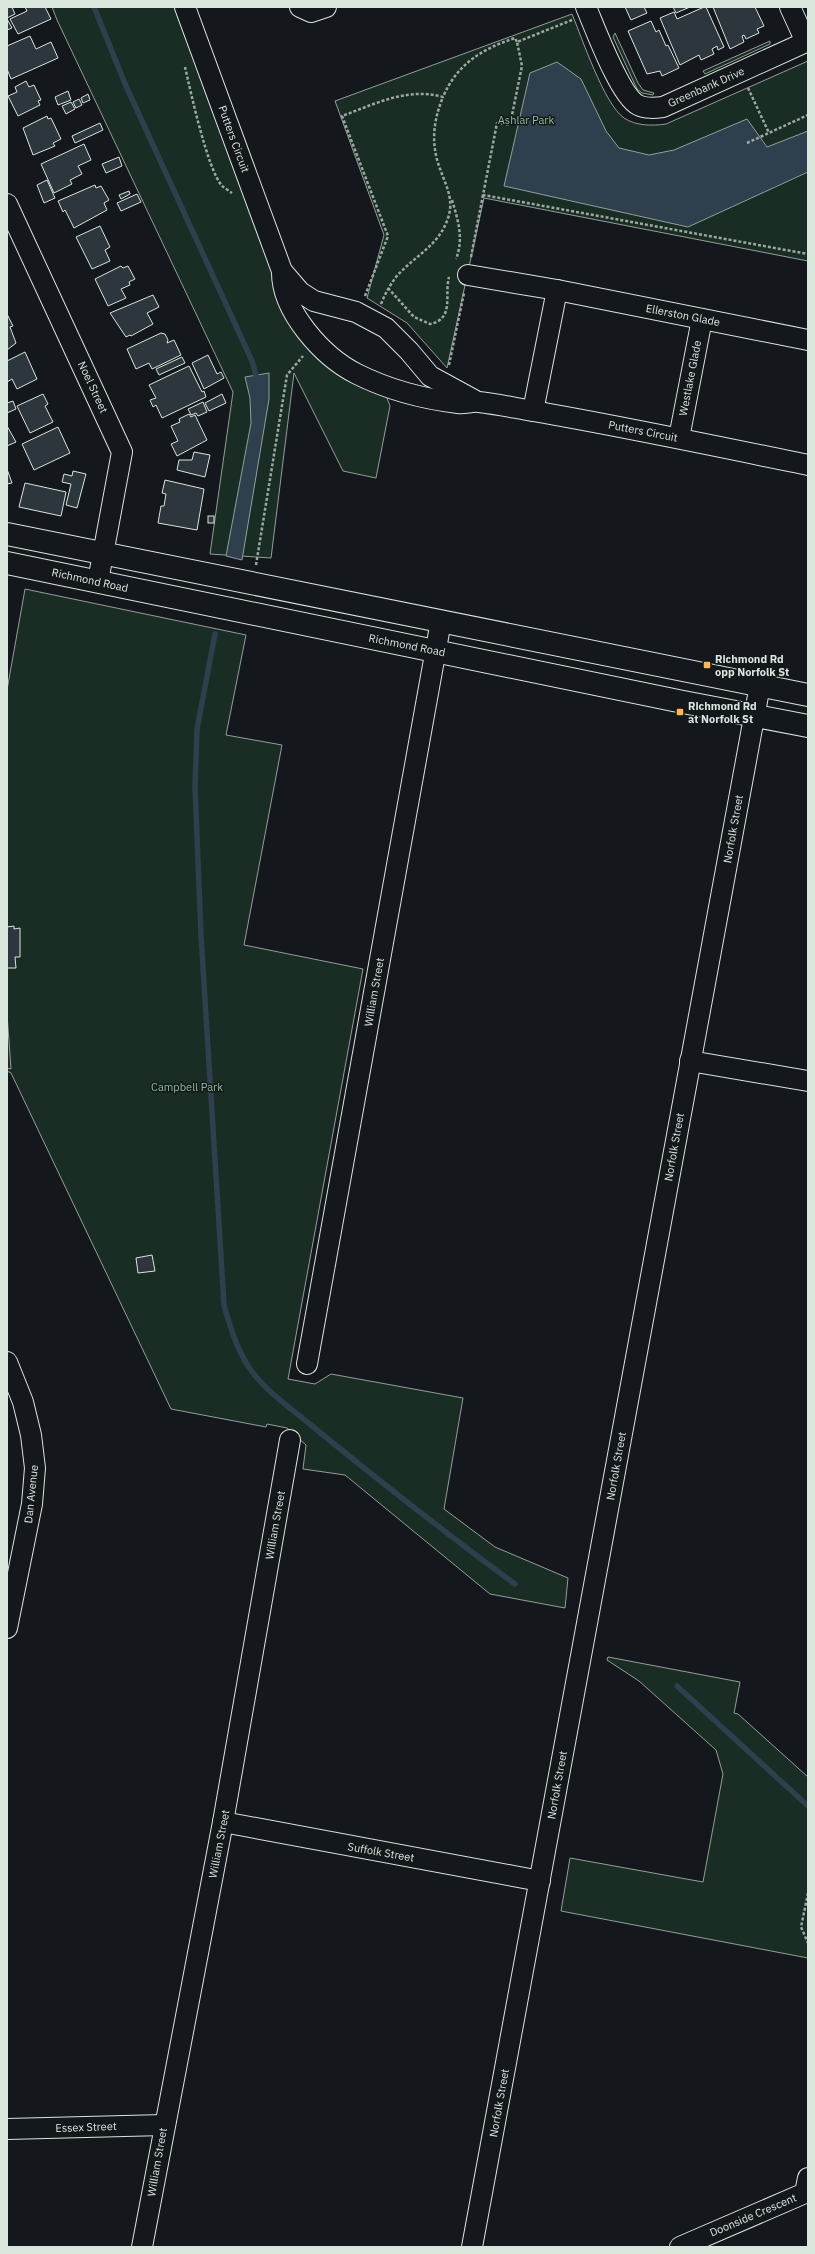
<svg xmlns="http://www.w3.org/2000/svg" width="815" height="2254" viewBox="0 0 815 2254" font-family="'IBM Plex Sans',sans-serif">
<rect width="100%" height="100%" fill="#14181c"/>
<g fill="#1a2d24" stroke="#939e99">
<path d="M52 7H174L289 318 385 393 390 406 376 478 343 471 294 373 271 558 210 554 233 392 57 20Z"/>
<path d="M572 14C582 38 604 104 624 118 636 126 652 126 666 124L808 61V261L484 198 447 368 407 323 367 298 384 235 335 101Z"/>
<path d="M615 33 638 83 643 90 654 93 653 95 642 93 637 89 613 37Z"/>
<path d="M770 41V44L705 74 703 71Z"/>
<path d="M25 589 246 635 226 735 282 745 244 945 363 969 288 1379 315 1384 331 1374 463 1398 444 1509 495 1547 568 1578 565 1608 490 1594 345 1475 303 1469 306 1445 287 1428 267 1424 266 1427 171 1409 11 1073 7 1071V690Z"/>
<path d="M608 1657 740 1682 734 1713 738 1714 808 1777V1958L561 1911 570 1858 703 1882 723 1774 716 1750 639 1681 607 1660Z"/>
</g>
<path fill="#24282b" stroke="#939e99" d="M7 1014 11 1069 7 1068Z"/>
<g fill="#2f3f4d" stroke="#939e99">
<path d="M557 62 581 79 606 131 619 148 649 155 674 150 747 119 767 147 808 131V172L688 227 504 186 530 73Z"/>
<path d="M269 373V399L242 560 226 556 251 423 250 398 245 377Z"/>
</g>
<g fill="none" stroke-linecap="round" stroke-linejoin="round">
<g stroke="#2f3f4d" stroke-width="5.5">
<path d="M94 7 126 86 252 361 258 382"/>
<path d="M215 634 197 729 195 787 201 935 224 1305C230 1326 236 1347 248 1366 265 1392 294 1410 317 1430 382 1483 448 1535 515 1584"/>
<path d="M677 1686 808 1806"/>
</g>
</g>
<g fill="#2c363c" stroke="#d8e6dc">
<path d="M7 7H12L15 14 7 18Z"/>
<path d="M25 7H45L51 19 18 34 10 19 27 11Z"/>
<path d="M625 7H644L647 13 631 20Z"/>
<path d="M673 7H690L676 13Z"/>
<path d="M704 7H706L724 47 718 50 717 46 712 49 714 54 701 60 699 55 680 65 660 18 674 12 677 19Z"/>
<path d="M713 7H755L764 26 757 29 759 33 746 39 744 35 742 36 744 42 730 49Z"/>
<path d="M7 19 12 28 7 30Z"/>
<path d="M651 21 656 32 659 30 666 46 668 45 679 68 662 76 660 71 647 74 628 31Z"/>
<path d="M30 36 36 49 51 42 58 58 11 79 7 69V46Z"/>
<path d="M26 81 29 87 34 85 41 100 38 101 40 105 18 116 8 96 17 92 15 87Z"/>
<path d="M68 91 71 100 58 105 55 97Z"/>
<path d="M88 94 90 100 83 103 81 98Z"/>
<path d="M79 99 82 105 76 108 73 102Z"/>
<path d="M71 102 75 109 66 114 62 106Z"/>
<path d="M47 116 48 119 51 118 61 139 53 143 55 146 33 155 23 128Z"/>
<path d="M100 123 103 130 75 143 72 136Z"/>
<path d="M84 144 91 160 78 166 82 174 70 180 72 184 54 193 41 164Z"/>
<path d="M119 157 122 166 106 173 102 164Z"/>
<path d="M47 180 55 198 44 203 37 185Z"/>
<path d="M95 185 96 188 101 186 109 200 104 203 107 210 74 228 65 210 63 212 58 201Z"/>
<path d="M129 191 130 194 121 199 119 195Z"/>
<path d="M137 194 141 202 121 211 117 203Z"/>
<path d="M100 226 110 247 105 250 110 261 92 269 76 237Z"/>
<path d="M121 266 123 268 128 266 135 279 129 282 130 285 121 289 126 298 108 306 95 279Z"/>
<path d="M153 295 159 307 147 313 153 324 131 336 130 335 126 337 110 313Z"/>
<path d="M7 314 13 326 10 327 16 343 7 350Z"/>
<path d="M161 333 165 334 168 340 167 343 174 340 181 355 152 369 149 363 136 369 127 349Z"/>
<path d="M25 352 37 379 17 389 12 379 7 382V361Z"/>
<path d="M208 355 217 374 221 372 224 378 204 389 192 363Z"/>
<path d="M182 357 185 363 159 375 156 369Z"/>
<path d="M189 366 202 392 204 391 206 397 162 418 156 405 153 407 150 400 156 398 149 385Z"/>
<path d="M43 394 48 404 45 406 53 422 30 433 17 406Z"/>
<path d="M222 394 226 403 209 411 205 403Z"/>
<path d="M13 401 16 409 7 413V403Z"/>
<path d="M203 402 207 412 198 416 196 413 191 415 188 409Z"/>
<path d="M189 414 191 417 195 415 207 440 177 456 171 444 178 441 171 426 180 422 179 419Z"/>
<path d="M7 426 16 442 7 446Z"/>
<path d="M58 427 70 453 34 470 22 444Z"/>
<path d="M194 452 210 455 205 477 177 470 179 460H192Z"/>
<path d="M7 469 12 483 7 484Z"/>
<path d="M73 471 86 474 77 508 66 505 71 484 62 482 64 474 72 476Z"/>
<path d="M165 480 204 489 197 530 158 523 161 506H164L166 494 162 493Z"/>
<path d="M25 483 66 492 61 516 19 507Z"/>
<rect x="208" y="516" width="6" height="7"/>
<path d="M14 926V929L20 928V957H15L16 968H7V927Z"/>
<path d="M152 1255 155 1271 138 1273 136 1258Z"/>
</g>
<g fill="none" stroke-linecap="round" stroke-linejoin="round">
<defs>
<g id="minor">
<path d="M185 7 282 271 300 292 314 301 356 312 386 328 409 351 430 376 474 400"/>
<path d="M300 7 311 12 326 7"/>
<path d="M586 7C595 28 620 96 638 105 646 109 655 108 663 107L808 41"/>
<path d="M790 7 806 42"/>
<path d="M7 204 122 452 98 581"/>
<path d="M282 271C281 311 323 357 357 374 387 389 424 399 458 403 465 404 472 401 479 402 497 404 515 408 533 411 625 427 716 446 808 465"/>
<path d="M468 275 557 290 808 340"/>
<path d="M533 411 557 290"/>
<path d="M679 438 702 319"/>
<path d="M690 1061 808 1081"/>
<path d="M7 1362 23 1402 31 1435 35 1468 32 1504 7 1628"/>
<path d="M307 1364 441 621"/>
<path d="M223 1822 540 1881"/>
<path d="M7 2129 164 2125"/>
<path d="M142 2247 223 1822 290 1440"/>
<path d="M472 2247 760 685"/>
<path d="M680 2247 805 2193 808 2178"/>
</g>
<g id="major">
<path d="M7 534 808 695"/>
<path d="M7 563 683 702 808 726"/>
</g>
</defs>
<use href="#minor" stroke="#d8e6dc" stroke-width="22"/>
<use href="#major" stroke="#d8e6dc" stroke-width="24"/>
<g stroke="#9da8a2" stroke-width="2.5" stroke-dasharray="3 2" stroke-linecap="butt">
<path d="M572 20 517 42 522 66 510 125 497 123 483 195 808 254"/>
<path d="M185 67C191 93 207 168 222 186 225 188 229 191 232 193"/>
<path d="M748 88 769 133"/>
<path d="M747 143 808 115"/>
<path d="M452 200C458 220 464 239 456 259"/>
<path d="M471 257 483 195"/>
<path d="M388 288 414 317 430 324C455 319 444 295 449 277"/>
<path d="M365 296 388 236 342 116C375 104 407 87 443 97 457 64 482 49 515 38L517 42"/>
<path d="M381 304C385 294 390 285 396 277 414 256 439 246 448 218 455 198 444 182 438 163 431 140 434 119 443 97"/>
<path d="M449 365 464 293"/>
<path d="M256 565 287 375 303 356"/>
<path d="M808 1893 801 1927 808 1943"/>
</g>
<use href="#minor" stroke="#14181c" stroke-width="20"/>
<use href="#major" stroke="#14181c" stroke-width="22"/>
</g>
<g fill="#ffb74d" stroke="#14181c" stroke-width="1.5">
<rect x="703" y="661" width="8" height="8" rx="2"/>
<rect x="676" y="708" width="8" height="8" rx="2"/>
</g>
<g text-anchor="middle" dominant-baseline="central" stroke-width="3" stroke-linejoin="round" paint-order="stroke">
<g font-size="11" fill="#d8e6dc" stroke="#14181c">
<text transform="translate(706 87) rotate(-24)">Greenbank Drive</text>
<text transform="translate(234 139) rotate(70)">Putters Circuit</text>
<text transform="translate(683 315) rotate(11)">Ellerston Glade</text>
<text transform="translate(690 378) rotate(-79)">Westlake Glade</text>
<text transform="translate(93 387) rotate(65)">Noel Street</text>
<text transform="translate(643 431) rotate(11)">Putters Circuit</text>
<text transform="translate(90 580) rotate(12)">Richmond Road</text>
<text transform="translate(407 645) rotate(11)">Richmond Road</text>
<text transform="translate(733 829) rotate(-80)">Norfolk Street</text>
<text transform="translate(374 992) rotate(-80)">William Street</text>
<text transform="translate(674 1147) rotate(-80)">Norfolk Street</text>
<text transform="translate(616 1466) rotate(-80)">Norfolk Street</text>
<text transform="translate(31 1494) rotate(-84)">Dan Avenue</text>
<text transform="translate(275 1525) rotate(-80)">William Street</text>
<text transform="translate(557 1785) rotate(-80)">Norfolk Street</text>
<text transform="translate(219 1844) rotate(-79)">William Street</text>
<text transform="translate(381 1852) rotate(10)">Suffolk Street</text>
<text transform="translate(499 2103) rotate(-80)">Norfolk Street</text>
<text transform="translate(86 2127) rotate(-2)">Essex Street</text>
<text transform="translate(157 2162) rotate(-80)">William Street</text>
<text transform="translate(753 2215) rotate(-23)">Doonside Crescent</text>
</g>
<g font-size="11" fill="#8ac095" stroke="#14181c">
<text x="526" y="120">Ashlar Park</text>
<text x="187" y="1087">Campbell Park</text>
</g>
<g font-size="11" font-weight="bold" fill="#d8e6dc" stroke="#14181c" text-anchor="start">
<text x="715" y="659">Richmond Rd<tspan x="715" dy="13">opp Norfolk St</tspan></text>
<text x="688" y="706">Richmond Rd<tspan x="688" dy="13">at Norfolk St</tspan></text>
</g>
</g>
<rect width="815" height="2254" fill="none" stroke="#d8e6dc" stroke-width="16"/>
</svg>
